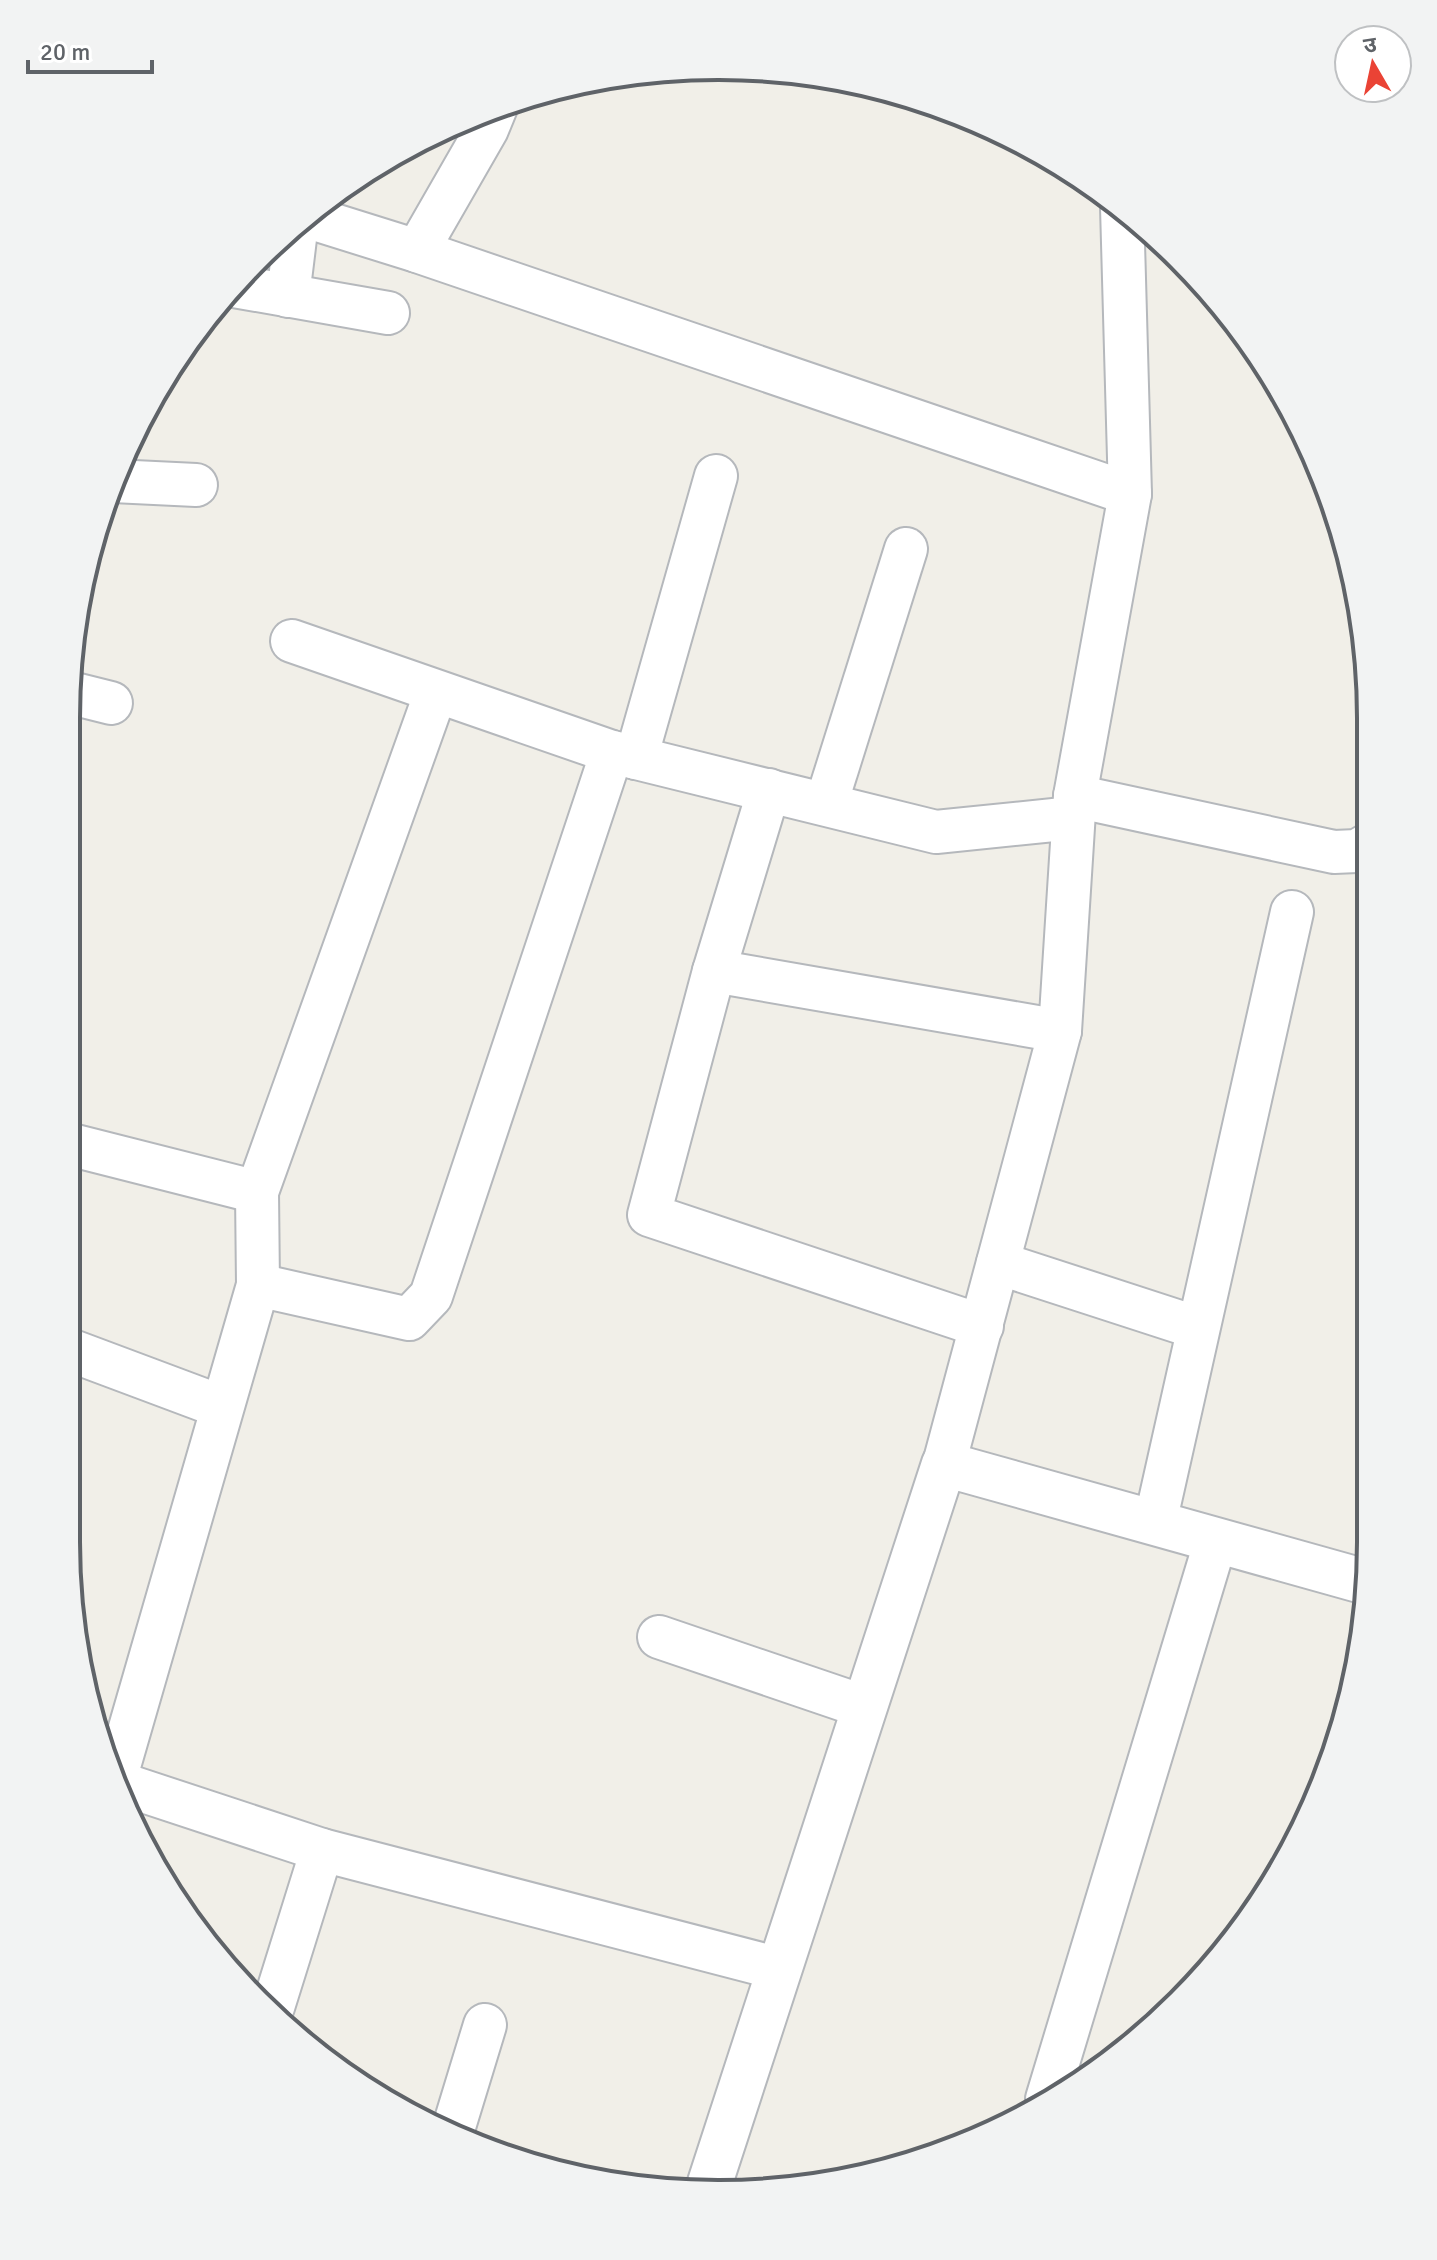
<svg xmlns="http://www.w3.org/2000/svg" width="1437" height="2260" viewBox="0 0 1437 2260" font-family="Signika,'Noto Sans Devanagari',sans-serif">
<rect width="100%" height="100%" fill="#f1efe8"/>
<g fill="none" stroke-linecap="round" stroke-linejoin="round">
<defs>
<g id="minor">
<path d="M305 216 417 251 1130 494"/>
<path d="M417 251 487 129 496 107"/>
<path d="M234 286 388 313"/>
<path d="M288 296 297 222"/>
<path d="M113 481 196 485"/>
<path d="M292 641 612 752 936 832 1073 818"/>
<path d="M71 693 111 703"/>
<path d="M636 758 716 476"/>
<path d="M769 790 714 971 649 1215 982 1326"/>
<path d="M1075 796 1334 852 1357 851 1369 844"/>
<path d="M826 804 906 549"/>
<path d="M714 971 1060 1031"/>
<path d="M68 1144 257 1192"/>
<path d="M998 1263 1198 1328"/>
<path d="M258 1285 409 1319 431 1296 612 752"/>
<path d="M67 1349 222 1407"/>
<path d="M944 1464 1060 1031 1075 796 1130 494 1122 207"/>
<path d="M1155 1523 1292 912"/>
<path d="M659 1637 865 1707"/>
<path d="M115 1780 258 1285 257 1192 436 692"/>
<path d="M116 1782 322 1850 780 1969"/>
<path d="M273 2007 322 1850"/>
<path d="M1047 2099 1216 1540"/>
<path d="M453 2130 485 2025"/>
</g>
<path id="tertiary" d="M707 2192 944 1464 1366 1582"/>
</defs>
<use href="#minor" stroke="#b5b8bc" stroke-width="46"/>
<use href="#tertiary" stroke="#b5b8bc" stroke-width="48"/>
<use href="#minor" stroke="#fff" stroke-width="42"/>
<use href="#tertiary" stroke="#fff" stroke-width="44"/>
</g>
<path d="M0 0H1437V2260H0ZM718 80H719A638 638 0 0 1 1357 718V1542A638 638 0 0 1 719 2180H718A638 638 0 0 1 80 1542V718A638 638 0 0 1 718 80Z" fill="#f2f3f3" fill-rule="evenodd"/>
<path fill="none" stroke="#5f6368" stroke-width="4" d="M718 80H719A638 638 0 0 1 1357 718V1542A638 638 0 0 1 719 2180H718A638 638 0 0 1 80 1542V718A638 638 0 0 1 718 80Z"/>
<g transform="translate(1373 64) rotate(351)"><circle r="38" fill="#ffffff" stroke="#bfc1c3" stroke-width="2"/>
<path d="M0-6L14 30L0 20L-14 30Z" fill="#ea4335"/>
<text y="-12" font-size="22" font-weight="bold" text-anchor="middle" fill="#5f6368">उ</text>
</g>
<path d="M28 60v12h124v-12" fill="none" stroke="#5f6368" stroke-width="4"/>
<text x="40" y="60" font-size="24" fill="#5f6368" stroke="#ffffff" stroke-width="6" paint-order="stroke">20 m</text>
</svg>
